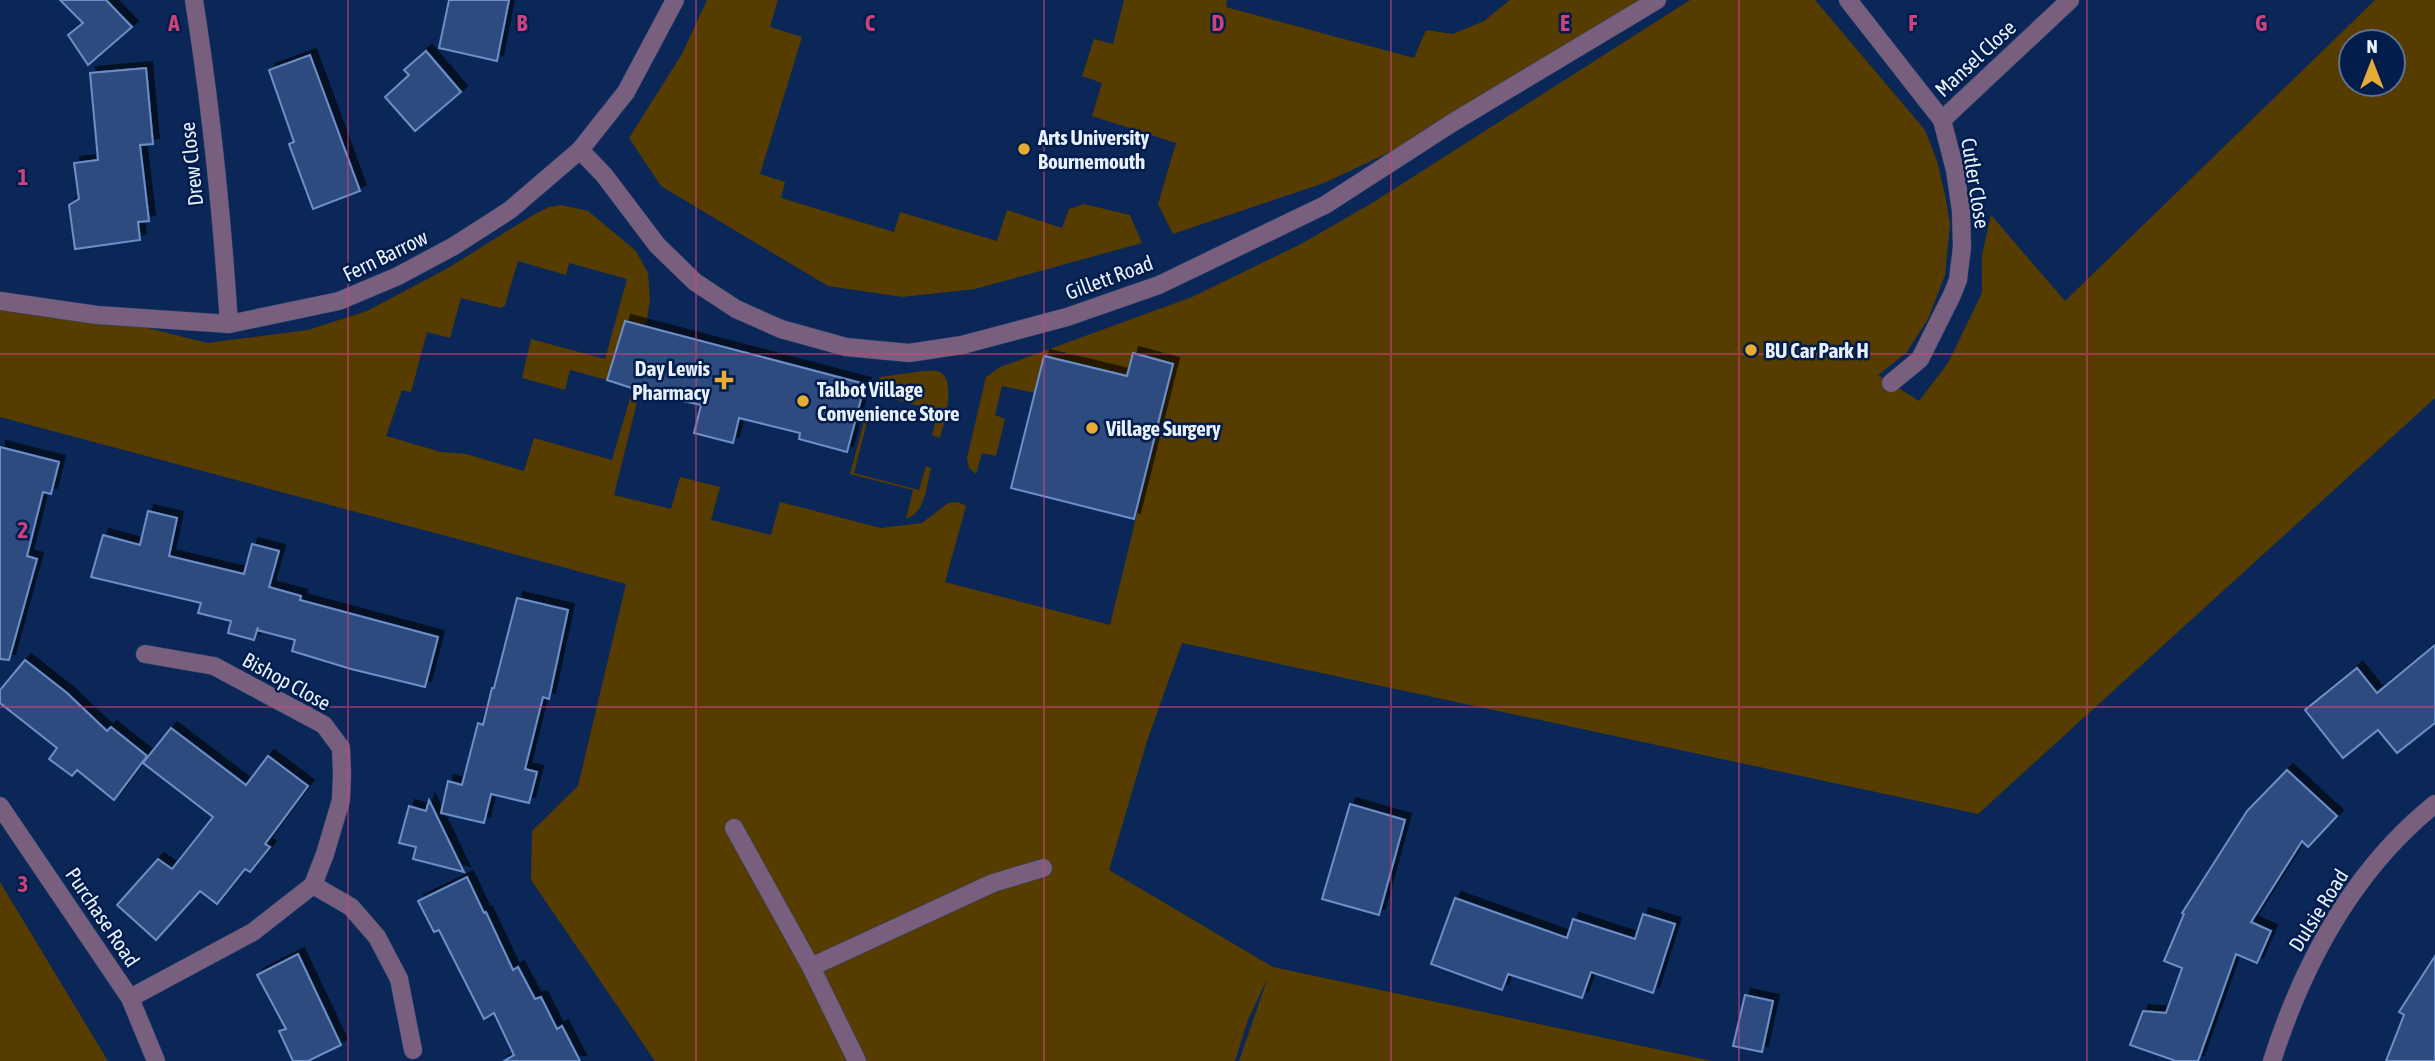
<svg xmlns="http://www.w3.org/2000/svg" width="2435" height="1061" viewBox="0 0 2435 1061" font-family="'Asap Condensed',sans-serif">
<defs>
<filter id="shadow"><feDropShadow dx="6" dy="-6" stdDeviation="0" flood-color="#0009"/></filter>
</defs>
<rect width="100%" height="100%" fill="#0a2758"/>
<g fill="#573c00" fill-rule="evenodd">
<path d="M707 0H778L770 27 802 37 760 174 785 182 781 198 894 232 900 212 997 241 1007 210 1062 228 1069 209 1084 204 1130 215 1142 243 975 289 902 297 828 286 661 186 629 138 682 54Z"/>
<path d="M1124 0H1227L1226 7 1414 58 1426 30 1453 34 1484 21 1510 0H1657L1452 123 1324 183 1173 234 1158 204 1176 143 1092 116 1102 83 1082 76 1094 39 1113 44Z"/>
<path d="M1690 0H1815L1925 130 1937 161 1945 195 1950 224 1945 275 1928 319 1906 353 1878 375 1919 401 1948 363 1982 293V255L1991 215 2065 301 2375 0H2435V398L1978 814 1182 643 1147 741 1109 870 1273 967 1712 1061H1239L1268 977 1248 1020 1235 1061H655L531 880 532 831 578 786 626 584 0 417V301L97 315 207 343 308 330 367 311 448 268 533 215 549 207 561 205 588 211 636 251 648 273 650 299 646 326 625 321 607 380 570 370 565 390 522 378 531 339 605 359 627 279 569 263 566 275 518 261 505 305 501 308 461 298 450 338 427 332 411 392 402 390 386 436 441 452 466 454 524 471 534 438 612 460 633 388 640 390 614 495 671 509 680 477 720 487 711 520 771 535 780 502 881 528 922 523 948 503 958 502 966 506 945 582 1110 625 1173 365 1134 353 1127 376 1044 356 1035 393 1002 386 995 415 1005 419 996 456 982 453 976 474 969 468 967 458 986 377 1000 367 1192 297 1301 244 1372 203ZM2351 42H2393V84H2351Z"/>
<path d="M923 371C928 371 936 370 940 372 957 381 944 424 940 438L932 435 938 411 875 394 880 377Z"/>
<path d="M865 418H868L854 473 919 490 926 466 931 468C926 487 926 512 906 519L913 490 850 474Z"/>
<path d="M0 882 108 1061H0Z"/>
</g>
<g fill="#2d4c80" stroke="#6c8fc8" stroke-width="2" filter="url(#shadow)">
<path d="M60 0H106L132 27 88 65 68 35 83 23Z"/>
<path d="M449 0H509L497 61 439 48Z"/>
<path d="M426 51 461 92 415 131 385 97 409 75 404 70Z"/>
<path d="M310 55 360 191 313 209 289 144 294 142 269 70Z"/>
<path d="M146 68 153 144 140 145 149 221 138 222 140 240 75 249 69 205 79 199 74 163 98 160 90 73Z"/>
<path d="M625 321 865 384 847 452 799 439 800 433 739 418 733 443 694 433 701 405 647 393 607 380Z"/>
<path d="M1133 353 1173 364 1134 519 1011 488 1044 356 1127 376Z"/>
<path d="M0 447 59 462 51 494 43 492 27 556 37 559 9 660 0 659Z"/>
<path d="M148 511 177 518 169 556 244 574 252 544 279 551 269 587 301 596 300 600 438 637 425 687 351 669 292 651 295 640 257 630 258 627 254 640 228 633 231 621 198 613 201 603 91 577 103 535 140 545Z"/>
<path d="M517 598 568 610 549 699 543 697 525 769 537 772 529 803 491 794 484 823 441 813 448 781 462 785 478 723 483 725 492 688H494Z"/>
<path d="M2435 645V723L2397 753 2378 730 2343 758 2305 710 2357 668 2377 693Z"/>
<path d="M25 660 67 693 107 731 111 727 147 756 114 800 77 770 72 776 49 759 57 748 0 703V690Z"/>
<path d="M171 728 246 785 268 756 308 786 265 844 270 847 250 872 245 869 217 904 200 891 156 940 117 905 158 859 172 869 213 817 143 763Z"/>
<path d="M2287 770 2337 816 2308 847 2302 841 2251 922 2271 931 2257 963 2236 954 2198 1061H2176L2130 1045 2143 1011 2166 1013 2182 968 2164 961 2184 914 2182 913 2247 811Z"/>
<path d="M429 800 457 858 464 872 413 859 416 847 399 843 409 806 426 811Z"/>
<path d="M1350 804 1405 820 1379 915 1322 899Z"/>
<path d="M467 877 484 913 486 912 513 970 518 967 535 999 541 997 557 1029 562 1026 580 1061H504L514 1055 494 1013 484 1019 439 930 434 932 418 901Z"/>
<path d="M1455 898 1567 938 1573 919 1635 939 1643 914 1675 924 1653 993 1591 972 1582 998 1508 974 1502 990 1431 964Z"/>
<path d="M298 954 341 1045 308 1061H293L279 1031 286 1029 257 975Z"/>
<path d="M2435 956V1061H2386L2404 1015 2399 1012Z"/>
<path d="M1745 995 1773 1001 1762 1052 1733 1046Z"/>
</g>
<g fill="none" stroke-linecap="round" stroke-linejoin="round">
<defs>
<g id="minor">
<path d="M194 0C211 107 222 216 229 324"/>
<path d="M1848 0 1942 120 1955 170 1961 211 1962 247 1958 280 1952 295 1920 359 1891 383"/>
<path d="M1942 120 2070 0"/>
<path d="M580 150 604 175 657 245 695 282 736 309 781 329 846 347 909 353 962 345 1067 317 1159 285 1325 205 1452 123 1657 0"/>
<path d="M0 301 97 315 229 324 339 301 398 276 454 246 510 210 580 150 626 92 675 0"/>
<path d="M0 806 130 998 156 1061"/>
<path d="M734 828 811 967 857 1061"/>
<path d="M313 885 351 907 377 937 399 979 413 1050"/>
<path d="M811 967 993 883 1043 868"/>
<path d="M130 998 253 932 313 885 325 854 341 800 342 774 341 748 324 725 214 666 145 654"/>
<path d="M2272 1061C2303 964 2354 869 2435 804"/>
</g>
</defs>
<use href="#minor" stroke="#29436f" stroke-width="19"/>
<use href="#minor" stroke="#785f7e" stroke-width="18"/>
</g>
<path fill="none" stroke="#ca437b" stroke-width="2" stroke-opacity="0.55" d="M348 0V1061M696 0V1061M1044 0V1061M1391 0V1061M1739 0V1061M2087 0V1061M0 354H2435M0 707H2435"/>
<g fill="#e7ac36" stroke="#021d4c" stroke-width="2.5">
<circle cx="1024" cy="149" r="7"/>
<circle cx="1751" cy="350" r="7"/>
<path d="M720.5 369.5h7v7h7v7h-7v7h-7v-7h-7v-7h7z"/>
<circle cx="803" cy="401" r="7"/>
<circle cx="1092" cy="428" r="7"/>
</g>
<g text-anchor="middle" dominant-baseline="central" stroke-width="5" stroke-linejoin="round" paint-order="stroke">
<g font-size="21" fill="#e8f0fc" stroke="#021d4c">
<text transform="translate(1975 58) rotate(-43)">Mansel Close</text>
<text transform="translate(191 164) rotate(-96)">Drew Close</text>
<text transform="translate(1976 183) rotate(81)">Cutler Close</text>
<text transform="translate(385 255) rotate(-26)">Fern Barrow</text>
<text transform="translate(1109 277) rotate(-20)">Gillett Road</text>
<text transform="translate(287 681) rotate(29)">Bishop Close</text>
<text transform="translate(2318 910) rotate(-58)">Dulsie Road</text>
<text transform="translate(103 917) rotate(56)">Purchase Road</text>
</g>
<g font-size="21" font-weight="bold" fill="#e8f0fc" stroke="#021d4c" text-anchor="start">
<text x="1038" y="137">Arts University<tspan x="1038" dy="24">Bournemouth</tspan></text>
<text x="1765" y="350">BU Car Park H</text>
<text x="710" y="368" text-anchor="end">Day Lewis<tspan x="710" dy="24">Pharmacy</tspan></text>
<text x="817" y="389">Talbot Village<tspan x="817" dy="24">Convenience Store</tspan></text>
<text x="1106" y="428">Village Surgery</text>
</g>
</g>
<g font-size="23" text-anchor="middle" font-weight="bold" fill="#ca437b" stroke="#021d4c" stroke-width="5" stroke-linejoin="round" paint-order="stroke">
<text x="174" y="31">A</text>
<text x="522" y="31">B</text>
<text x="870" y="31">C</text>
<text x="1218" y="31">D</text>
<text x="1565" y="31">E</text>
<text x="1913" y="31">F</text>
<text x="2261" y="31">G</text>
<text x="23" y="185">1</text>
<text x="23" y="538">2</text>
<text x="23" y="892">3</text>
</g>
<g transform="translate(2372 63)"><circle r="33" fill="#021d4c" stroke="#5e7192" stroke-width="2"/>
<path d="M0-5L12 26L0 18L-12 26Z" fill="#e7ac36"/>
<text y="-10" font-size="19" font-weight="bold" text-anchor="middle" fill="#e8f0fc">N</text>
</g>
</svg>
